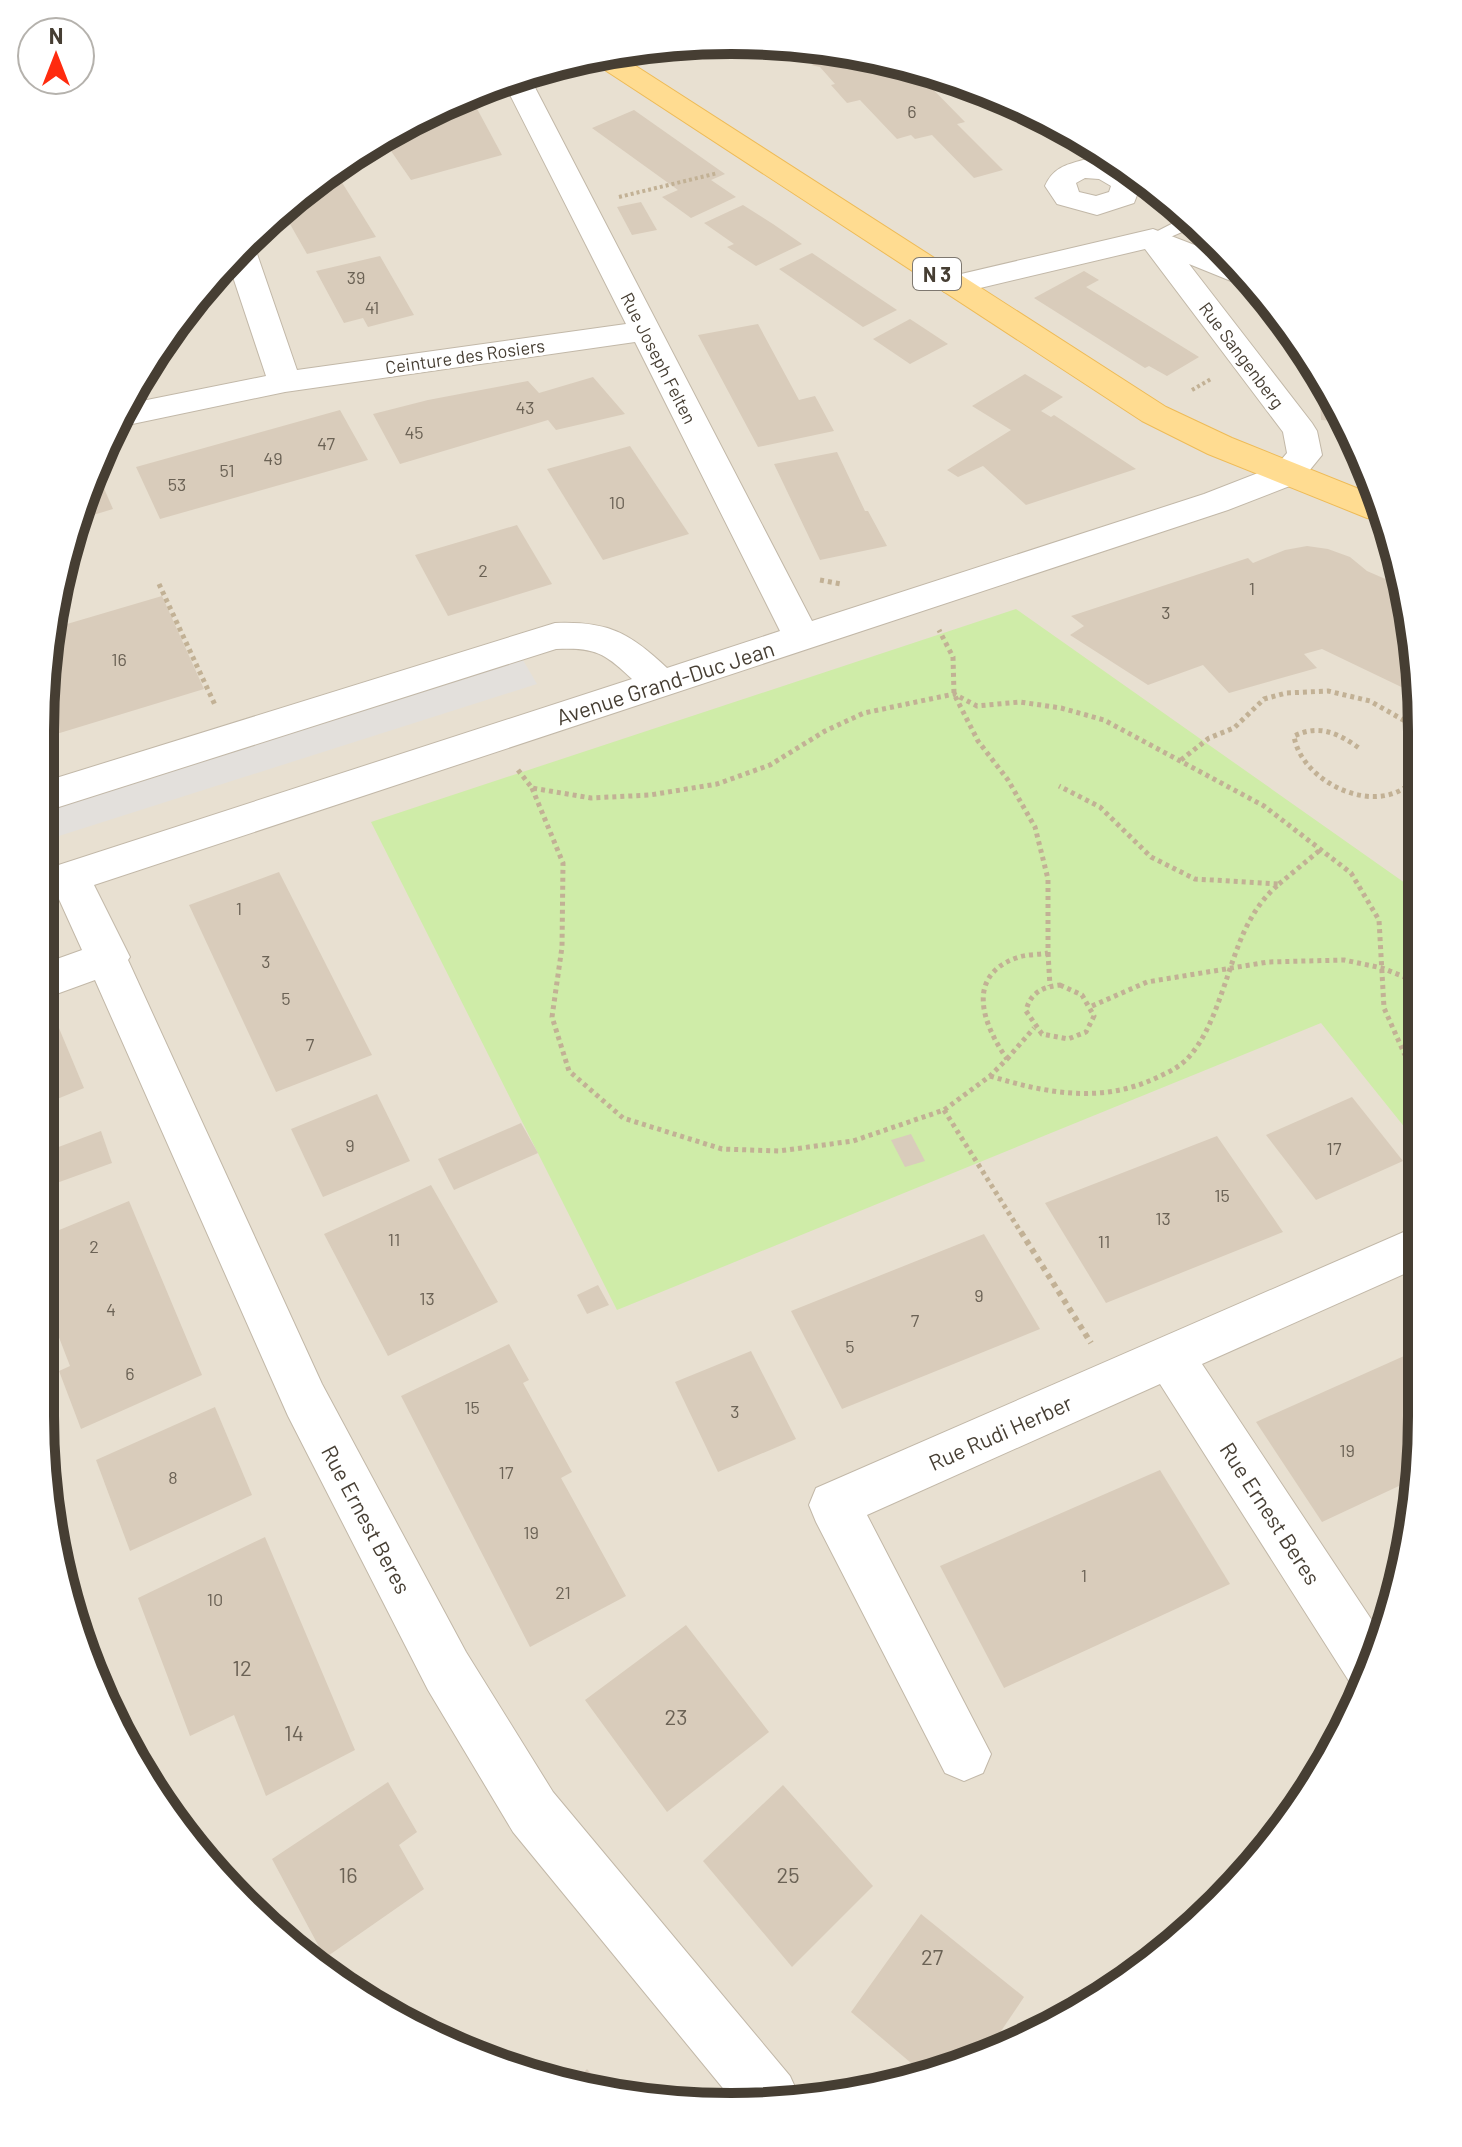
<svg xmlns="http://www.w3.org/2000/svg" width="1462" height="2147" viewBox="0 0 1462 2147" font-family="Barlow,sans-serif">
<rect width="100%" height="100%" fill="#f3eee3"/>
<path fill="#e8e0d1" d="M731 40 866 53 996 93 1115 157 1154 189 1165 202H1171L1220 243 1351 425 1409 597 1422 731V1416L1409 1551 1369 1681 1305 1800 1219 1905 1037 2036 865 2094 641 2101 466 2054 276 1936 156 1800 64 1595 40 1416V731L53 597 111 425 243 242 347 156 467 92 597 53Z"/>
<path fill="#cfeca8" d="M1016 609 1422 895V1149L1321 1023 617 1310 371 822Z"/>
<path fill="#e3e0dc" d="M523 660 537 684 40 842V813Z"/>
<g fill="#d9ccbb">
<path d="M795 46 866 53 911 67 965 122 957 124 1003 170 974 178 932 135 915 139 911 135 897 139 860 100 847 103 831 85 835 84 820 67 811 65 816 63 804 51 800 52Z"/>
<path d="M468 92 502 155 411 180 382 138Z"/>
<path d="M634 110 725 174 711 180 736 197 691 218 662 197 678 190 592 128Z"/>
<path d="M333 168 376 237 307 254 282 210Z"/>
<path d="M641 202 657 230 632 235 617 207Z"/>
<path d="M743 205 773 224 802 244 756 266 727 247 734 244 704 223Z"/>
<path d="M812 253 864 288 897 310 863 327 779 269Z"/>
<path d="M380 256 414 315 368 327 363 318 344 323 316 271Z"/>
<path d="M1084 271 1099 280 1086 287 1199 357 1167 376 1149 366 1145 368 1034 298Z"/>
<path d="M910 319 948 344 910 364 873 339Z"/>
<path d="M758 324 799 400 815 396 834 431 758 447 698 335Z"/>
<path d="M1025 374 1063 397 1041 411 1051 417 1054 415 1136 469 1026 505 983 466 958 477 947 470 1011 430 972 406Z"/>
<path d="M593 377 625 414 556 430 548 420 400 464 373 414 428 400 528 381 539 393Z"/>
<path d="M1319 385H1322L1348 422 1321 420Z"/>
<path d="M340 410 368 460 160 519 136 467Z"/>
<path d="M630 446 689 534 603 560 547 469Z"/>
<path d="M837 452 865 511H868L887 546 820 560 774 464Z"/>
<path d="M96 470 113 509 80 519Z"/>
<path d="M517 525 552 584 448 616 415 555Z"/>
<path d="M1307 546 1328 549 1350 557 1367 571 1406 588 1418 695 1322 649 1304 654 1317 668 1229 693 1203 665 1148 685 1070 635 1084 626 1071 616 1248 558 1253 563 1285 550Z"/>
<path d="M162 596 204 689 40 739 50 629Z"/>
<path d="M279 872 372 1055 276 1092 189 905Z"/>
<path d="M51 1009 84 1088 40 1106V1013Z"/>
<path d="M377 1094 410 1161 323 1197 291 1129Z"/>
<path d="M1352 1097 1403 1161 1316 1200 1266 1135Z"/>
<path d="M521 1123 538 1153 454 1190 438 1159Z"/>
<path d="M101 1131 112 1163 40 1189V1154Z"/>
<path d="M911 1134 925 1161 905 1167 891 1140Z"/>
<path d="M1217 1136 1283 1232 1106 1303 1045 1203Z"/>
<path d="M431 1185 498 1302 388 1356 324 1234Z"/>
<path d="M129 1201 202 1375 81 1429 59 1371 70 1366 40 1288V1238Z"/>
<path d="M984 1234 1040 1329 842 1409 791 1311Z"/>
<path d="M598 1285 609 1305 587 1314 577 1295Z"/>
<path d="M509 1344 529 1380 523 1383 572 1472 561 1478 626 1596 530 1647 401 1396Z"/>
<path d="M1422 1348V1416L1416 1478 1322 1522 1256 1422Z"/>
<path d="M751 1351 796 1439 718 1472 675 1382Z"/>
<path d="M215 1407 252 1495 130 1551 96 1460Z"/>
<path d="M1160 1470 1230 1584 1004 1688 940 1566Z"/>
<path d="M265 1537 355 1750 266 1796 234 1715 190 1736 138 1598Z"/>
<path d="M686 1625 769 1732 667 1812 585 1700Z"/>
<path d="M388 1782 417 1832 399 1845 424 1889 325 1958 272 1859Z"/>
<path d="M783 1785 873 1886 792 1967 703 1861Z"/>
<path d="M921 1914 1024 1997 987 2052 924 2074 851 2012Z"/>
<path d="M587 2069 607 2092 574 2083Z"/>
</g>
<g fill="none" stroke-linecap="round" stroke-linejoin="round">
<defs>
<path id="service" d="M1187 216 1198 225 1159 242H1147L1144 238Z"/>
<g id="minor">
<path d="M528 74 812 621 1204 494 1276 466 1287 453 1283 432 1145 249 955 294 944 292 939 285 944 278 1153 229 1231 259 1248 282 1231 281 1189 264 1312 423 1317 431 1322 455 1300 482 1228 510 94 885 130 957 128 960 322 1384 466 1652 553 1792 790 2076 799 2096 731 2098 513 1832 428 1690 288 1416 95 980 40 1000V965L82 950 58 897 40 903V871L632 679C605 653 595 647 556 649L40 813V783L555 623C607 621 629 632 667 668L780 631 635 342 285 392 118 427 112 425 127 404 266 376 228 262 245 240 255 248 297 370 626 324 503 81Z"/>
<path d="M1083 160C1106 161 1127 165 1141 185L1134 203 1097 215 1057 204 1045 186C1053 168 1065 165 1083 160ZM1085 178 1099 179 1111 186 1109 192 1096 196 1079 192 1076 183Z"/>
<path d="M1422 1224V1266L1202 1364 1383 1637 1363 1692 1354 1689 1160 1384 867 1515 991 1754 983 1773 964 1781 945 1773 816 1522 809 1505 816 1488Z"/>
</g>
<path id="primary" d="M614 52 1166 407 1232 438 1374 495 1383 520 1367 518 1208 454 1142 421 585 57Z"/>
</defs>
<use href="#service" stroke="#c2b8a8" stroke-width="2"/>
<use href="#minor" stroke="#c2b8a8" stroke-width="2"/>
<use href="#primary" stroke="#eebb57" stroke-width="2"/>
<g stroke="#c2b195" stroke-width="4" stroke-dasharray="3 3" stroke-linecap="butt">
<path d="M619 197 718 173"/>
<path d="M1192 390 1211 379"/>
</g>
<g stroke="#c2b195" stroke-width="5" stroke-dasharray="4 4" stroke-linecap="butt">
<path d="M820 580 841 584"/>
<path d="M159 584 215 705"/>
<path d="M1181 760 1209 738 1234 728 1264 699 1286 693 1328 691 1370 701 1405 721 1418 740 1421 772C1414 779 1407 788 1397 792 1358 809 1300 776 1294 736 1319 724 1338 733 1359 748"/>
<path d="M518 770 532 788 591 798 650 795 717 784 770 765 825 731 864 713 954 694 977 706 1020 702 1061 708 1104 720 1264 806 1351 873 1379 920 1384 1008 1404 1053 1422 1083"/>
<path d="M532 788 563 863 562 947 552 1017 569 1071 623 1118 722 1149 779 1151 853 1141 944 1110 990 1076 1007 1059C984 1026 964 977 1016 958 1026 954 1038 955 1048 953V879L1035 827 1008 780 978 741 954 694 953 657 939 630"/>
<path d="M1279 884 1320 850"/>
<path d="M1048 953 1050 986"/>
<path d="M1060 985 1082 995 1094 1016 1086 1032 1068 1039 1042 1034 1026 1011C1030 993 1042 987 1060 985Z"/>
<path d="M1092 1006 1147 982 1268 962 1344 960 1382 968 1422 984"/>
<path d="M1007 1059 1034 1028"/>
<path d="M990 1076C1046 1093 1100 1104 1156 1078 1167 1073 1178 1068 1187 1059 1203 1042 1213 1018 1221 995 1236 954 1244 914 1279 884L1195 879 1151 857 1100 807 1059 786"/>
<path d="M944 1110 1022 1234"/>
</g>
<path stroke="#c2b195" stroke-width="6" stroke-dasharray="5 5" stroke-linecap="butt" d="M1021 1232 1091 1343"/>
<use href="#service" fill="#fff" fill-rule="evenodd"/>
<use href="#minor" fill="#fff" fill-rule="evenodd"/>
<use href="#primary" fill="#ffdc91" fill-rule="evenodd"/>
</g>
<g text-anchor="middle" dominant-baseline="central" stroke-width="6" stroke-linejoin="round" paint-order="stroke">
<g font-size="18" fill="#6b6255">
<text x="912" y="111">6</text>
<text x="356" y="277">39</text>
<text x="372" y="307">41</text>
<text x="525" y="407">43</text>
<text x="414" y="432">45</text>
<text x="326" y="443">47</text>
<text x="273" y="458">49</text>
<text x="227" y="470">51</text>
<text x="177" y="484">53</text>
<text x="617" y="502">10</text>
<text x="483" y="570">2</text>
<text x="1252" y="588">1</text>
<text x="1166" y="612">3</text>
<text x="119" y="659">16</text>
<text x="239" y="908">1</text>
<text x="266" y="961">3</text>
<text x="286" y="998">5</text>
<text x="310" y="1044">7</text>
<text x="350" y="1145">9</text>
<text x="1334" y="1148">17</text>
<text x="1222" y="1195">15</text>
<text x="1163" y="1218">13</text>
<text x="394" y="1239">11</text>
<text x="1104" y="1241">11</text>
<text x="94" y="1246">2</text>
<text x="979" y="1295">9</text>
<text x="427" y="1298">13</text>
<text x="111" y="1309">4</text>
<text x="915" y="1320">7</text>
<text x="850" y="1346">5</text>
<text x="130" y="1373">6</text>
<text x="472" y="1407">15</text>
<text x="735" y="1411">3</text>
<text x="1347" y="1450">19</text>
<text x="506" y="1472">17</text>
<text x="173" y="1477">8</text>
<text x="531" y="1532">19</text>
<text x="1084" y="1575">1</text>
<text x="563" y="1592">21</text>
<text x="215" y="1599">10</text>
</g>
<g font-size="18" fill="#463e33" stroke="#fff">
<text transform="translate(1242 355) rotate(53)">Rue Sangenberg</text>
<text transform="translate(465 356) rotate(-8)">Ceinture des Rosiers</text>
<text transform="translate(659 358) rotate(63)">Rue Joseph Felten</text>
</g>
<rect fill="#fff" stroke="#7e7870" stroke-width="2" x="913" y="258" width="48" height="32" rx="6"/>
<g font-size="20" font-weight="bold" fill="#463e33">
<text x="937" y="274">N 3</text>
</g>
<g font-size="22" fill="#463e33" stroke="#fff">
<text transform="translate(665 682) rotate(-18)">Avenue Grand-Duc Jean</text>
<text transform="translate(1000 1432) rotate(-24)">Rue Rudi Herber</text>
<text transform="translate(1271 1513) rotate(57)">Rue Ernest Beres</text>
<text transform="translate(367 1519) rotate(62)">Rue Ernest Beres</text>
</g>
<g font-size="22" fill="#6b6255">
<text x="242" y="1667">12</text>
<text x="676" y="1716">23</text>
<text x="294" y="1732">14</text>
<text x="348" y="1874">16</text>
<text x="788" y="1874">25</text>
<text x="932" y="1956">27</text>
</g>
</g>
<path d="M0 0H1462V2147H0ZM731 54H731A677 677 0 0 1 1408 731V1416A677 677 0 0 1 731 2093H731A677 677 0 0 1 54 1416V731A677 677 0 0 1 731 54Z" fill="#fff" fill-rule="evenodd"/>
<path fill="none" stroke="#463e33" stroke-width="10" d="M731 54H731A677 677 0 0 1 1408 731V1416A677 677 0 0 1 731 2093H731A677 677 0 0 1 54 1416V731A677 677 0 0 1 731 54Z"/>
<g transform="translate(56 56)"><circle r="38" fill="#ffffff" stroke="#b5b2ad" stroke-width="2"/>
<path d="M0-6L14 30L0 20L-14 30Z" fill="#ff2b0f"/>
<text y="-12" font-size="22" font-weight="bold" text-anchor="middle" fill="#463e33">N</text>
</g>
</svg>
